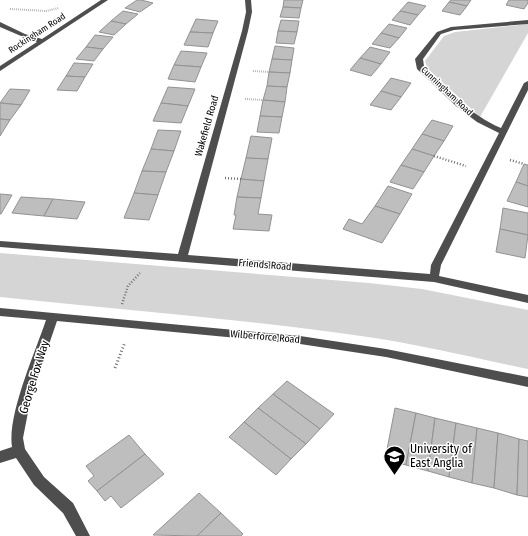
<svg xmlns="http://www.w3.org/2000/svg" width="528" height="536" viewBox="0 0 528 536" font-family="'Fira Sans Condensed',sans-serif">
<rect width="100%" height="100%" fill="#fff"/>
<g fill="#d5d5d5">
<path d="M528 24V33L480 117 428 69 425 61 444 36 455 32Z"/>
<path d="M0 253 369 283 422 289 528 310V369C475 358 422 345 368 337 246 319 123 310 0 297Z"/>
</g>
<g fill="#bebebe" stroke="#929292">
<path d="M137 0H141L153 3 140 12 125 8Z"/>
<path d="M284 0H303L301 8 283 7Z"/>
<path d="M451 0H471L467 6 449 2Z"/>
<path d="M509 0H528V3L524 9 506 5Z"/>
<path d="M408 2 426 6 418 15 400 11Z"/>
<path d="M449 2 467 6 460 15 442 11Z"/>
<path d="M283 7 301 8 299 18 280 17Z"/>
<path d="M123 11 138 14 126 24 111 21Z"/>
<path d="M400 11 418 15 410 25 392 20Z"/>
<path d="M196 19 218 21 213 33 190 32Z"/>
<path d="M281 20 299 21 297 32 278 31Z"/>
<path d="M111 21 126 24 114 35 99 32Z"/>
<path d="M389 24 407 28 399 38 381 33Z"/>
<path d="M278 31 297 32 294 44 276 43Z"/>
<path d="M190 32 213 33 208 47 184 45Z"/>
<path d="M381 33 399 38 390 48 372 44Z"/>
<path d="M95 35 113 37 103 49 86 47Z"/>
<path d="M275 46 294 48 292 60 272 59Z"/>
<path d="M86 47 103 49 94 61 76 59Z"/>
<path d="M370 47 390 52 381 64 360 58Z"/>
<path d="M181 51 207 53 201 67 174 65Z"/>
<path d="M360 58 381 64 371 76 350 70Z"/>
<path d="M272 59 292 60 290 73 269 72Z"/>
<path d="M74 63 93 64 85 77 66 76Z"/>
<path d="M174 65 201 67 195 82 168 79Z"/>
<path d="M269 72 290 73 287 87 267 86Z"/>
<path d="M66 76 85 77 77 91 57 90Z"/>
<path d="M391 78 411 83 401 97 381 91Z"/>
<path d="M267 86 287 87 285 102 263 100Z"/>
<path d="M168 87 195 89 188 106 161 103Z"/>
<path d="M10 89 30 90 21 105 0 103Z"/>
<path d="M381 91 401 97 391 110 370 105Z"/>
<path d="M263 100 285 102 282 117 260 116Z"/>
<path d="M0 103 21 105 10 120 0 119Z"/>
<path d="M161 103 188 106 181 123 153 121Z"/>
<path d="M260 116 282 117 279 133 257 132Z"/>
<path d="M0 119 10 120 0 136Z"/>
<path d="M432 120 453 126 444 141 422 134Z"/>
<path d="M158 130 181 131 174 151 151 149Z"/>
<path d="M422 134 444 141 434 156 412 149Z"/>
<path d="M251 136 272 138 268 159 246 158Z"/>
<path d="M151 149 174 151 166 172 142 171Z"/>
<path d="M412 149 434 156 424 172 401 165Z"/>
<path d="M246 158 268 159 264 181 241 179Z"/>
<path d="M524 164 528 165V186L516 182Z"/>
<path d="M401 165 424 172 413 189 390 182Z"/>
<path d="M142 171 166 172 158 195 134 193Z"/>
<path d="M241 179 264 181 261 198 237 197Z"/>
<path d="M516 182 528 186V207L507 201Z"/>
<path d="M388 186 412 194 400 214 375 206Z"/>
<path d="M134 193 158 195 149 220 124 218Z"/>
<path d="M0 194 12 195 1 214H0Z"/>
<path d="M21 197 53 199 44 216 12 213Z"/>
<path d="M237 197 261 198 258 214 272 215 269 231 233 229 236 215H234Z"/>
<path d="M53 199 85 202 77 219 44 216Z"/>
<path d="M375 206 400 214 382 243 343 229 349 219 362 224Z"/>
<path d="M503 208 528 213V235L500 229Z"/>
<path d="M500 229 528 235 525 258 496 252Z"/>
<path d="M287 381 334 414 320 429 273 394Z"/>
<path d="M273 394 320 429 306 444 258 408Z"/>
<path d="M258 408 306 444 291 459 244 422Z"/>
<path d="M395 408 416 413 406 465 385 460Z"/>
<path d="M416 413 435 418 428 471 406 465Z"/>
<path d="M435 418 456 423 449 477 428 471Z"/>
<path d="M244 422 291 459 276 475 229 437Z"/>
<path d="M456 423 477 428 472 483 449 477Z"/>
<path d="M477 428 498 433 494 488 472 483Z"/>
<path d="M498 433 519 439 517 495 494 488Z"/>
<path d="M129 435 145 454 97 491 88 481 94 476 86 466Z"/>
<path d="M519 439 528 441V497L517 495Z"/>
<path d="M145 454 164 474 121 508 111 496 105 501 97 491Z"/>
<path d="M199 493 221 513 197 536 153 535Z"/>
<path d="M221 513 243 534 241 536H197Z"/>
</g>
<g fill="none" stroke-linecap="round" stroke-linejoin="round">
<g stroke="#707070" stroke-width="2" stroke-dasharray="0.5 1.5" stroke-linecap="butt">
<path d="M10 9 46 11 59 8"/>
<path d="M253 71 269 72"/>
<path d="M245 99 263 100"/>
</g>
<g stroke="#707070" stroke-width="2.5" stroke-dasharray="1 2" stroke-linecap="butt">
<path d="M434 156 466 166"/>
<path d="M510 160 524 164"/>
<path d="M225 178 241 179"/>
<path d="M122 304 128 286 140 273"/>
</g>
<path stroke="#707070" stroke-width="3" stroke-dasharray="1 2.5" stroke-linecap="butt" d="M115 368 125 342"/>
<g fill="#4e4e4e" fill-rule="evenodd">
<path d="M101 0H108L0 71V66L37 42 21 36 0 27V22L25 34 42 39Z"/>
<path d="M245 0H251L252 12 248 31 188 255 430 274 431 265 499 133 477 122 456 106 417 69 415 59 437 32 451 27 528 20V24L454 30 441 34 423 59 424 66C447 89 470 115 501 128L524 83 528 81V90L441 265 439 276 528 295V303L434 282 0 247V241L178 254 242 31 246 12Z"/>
<path d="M0 308 300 336 386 349 528 377V387L386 357 300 344 57 321 31 397 23 438 25 449 44 477 73 503 90 536H76L63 513 34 485 16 458 0 463V451L12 447C7 415 35 353 46 320L0 316Z"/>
</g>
</g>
<defs>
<symbol id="university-pin" viewBox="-11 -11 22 30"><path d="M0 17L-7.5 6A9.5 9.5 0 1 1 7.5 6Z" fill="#000" stroke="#fff"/><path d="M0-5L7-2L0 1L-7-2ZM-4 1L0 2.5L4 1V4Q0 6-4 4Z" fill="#fff"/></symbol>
</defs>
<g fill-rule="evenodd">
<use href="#university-pin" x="382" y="444" width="25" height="34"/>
</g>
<g text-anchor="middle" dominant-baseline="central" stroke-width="3" stroke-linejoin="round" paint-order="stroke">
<g font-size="9" fill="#000" stroke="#fff">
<text transform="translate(37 33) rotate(-33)">Rockingham Road</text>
<text transform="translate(447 91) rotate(43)">Cunningham Road</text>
</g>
<g font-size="10" fill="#000" stroke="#fff">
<text transform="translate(207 126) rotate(-74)">Wakefield Road</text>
<text transform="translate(265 265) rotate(5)">Friends Road</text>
<text transform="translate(265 337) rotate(5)">Wilberforce Road</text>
</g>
<g font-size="12" fill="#000" stroke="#fff">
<text transform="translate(34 377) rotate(-73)">George Fox Way</text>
</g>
<g font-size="12" fill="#000" stroke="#fff" text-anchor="start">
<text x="410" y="449">University of<tspan x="410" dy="14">East Anglia</tspan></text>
</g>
</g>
</svg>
